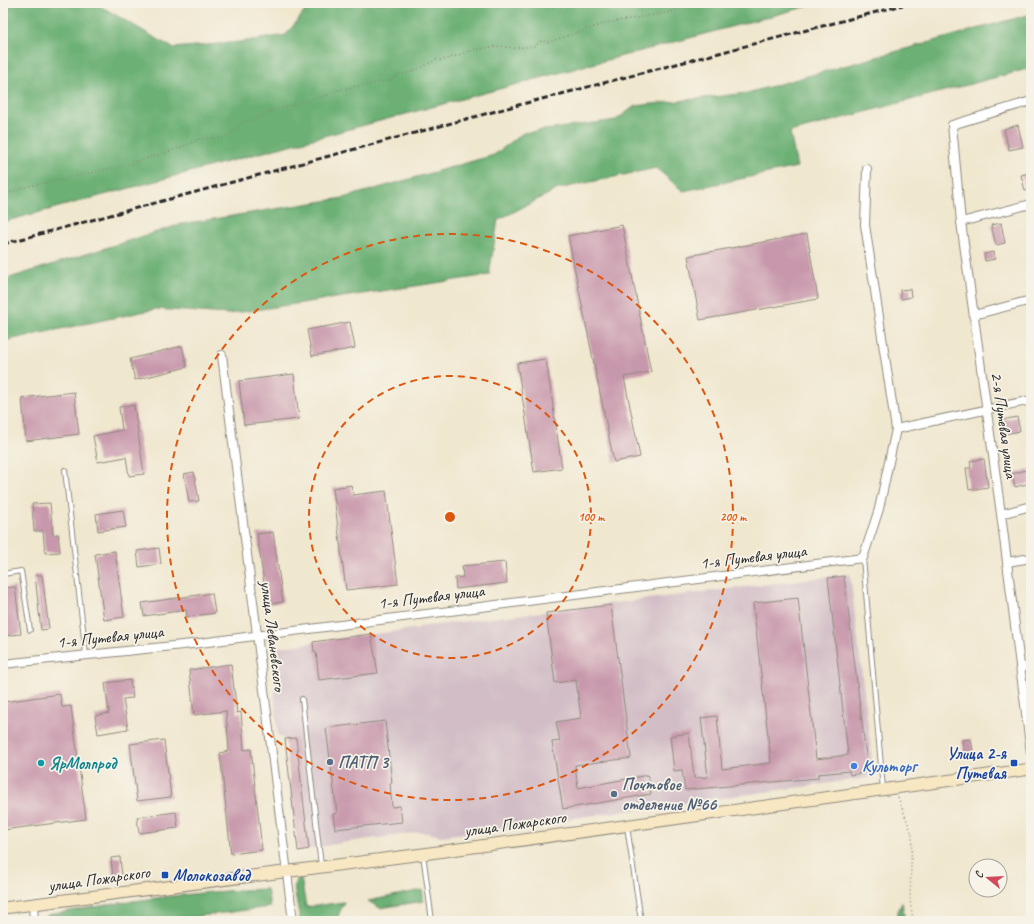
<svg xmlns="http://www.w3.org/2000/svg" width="1034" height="924" viewBox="0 0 1034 924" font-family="Caveat,sans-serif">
<rect width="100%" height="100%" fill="#f7f3e8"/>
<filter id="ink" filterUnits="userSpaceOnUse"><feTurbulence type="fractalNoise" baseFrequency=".025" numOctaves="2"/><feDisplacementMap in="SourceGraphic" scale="8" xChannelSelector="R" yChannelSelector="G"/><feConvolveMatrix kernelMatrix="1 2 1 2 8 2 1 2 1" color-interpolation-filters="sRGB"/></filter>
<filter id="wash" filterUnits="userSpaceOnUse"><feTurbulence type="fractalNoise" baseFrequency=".012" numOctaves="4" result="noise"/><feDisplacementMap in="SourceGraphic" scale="16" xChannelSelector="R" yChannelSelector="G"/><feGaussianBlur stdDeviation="0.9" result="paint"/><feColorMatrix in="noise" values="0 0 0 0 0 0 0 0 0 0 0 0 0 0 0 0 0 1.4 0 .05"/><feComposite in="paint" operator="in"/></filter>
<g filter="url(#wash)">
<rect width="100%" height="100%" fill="#f0e7cf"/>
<path fill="#d2bdc6" d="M850 574 874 777 442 836 422 832 347 842 298 851 285 739 278 736 274 695 276 687 273 648 412 629 418 630 419 627Z"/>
<g fill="#6cb074" stroke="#4c6e50">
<path d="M3 3H95L173 48 240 42 286 35 308 7 345 3H820L3 222Z"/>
<path d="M1031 14V68L790 132 797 167 683 191 656 168 558 189 498 220 489 275 228 314 156 309 3 341V280L182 224 343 198 494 155 523 133 616 120 635 106 747 93Z"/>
<path d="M301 878 306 907 344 902 336 921H300L294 887 297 879Z"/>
<path d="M267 889 270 907 161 921H47V915C120 902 193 891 267 889Z"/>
<path d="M422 890 424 901 380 908 368 901Z"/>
<path d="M902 902 905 921H894Z"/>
</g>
<g id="blocks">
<g fill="#c797ab">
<path d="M1018 125 1023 147 1009 150 1004 129Z"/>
<path d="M1029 173 1031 189 1025 191 1021 175Z"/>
<path d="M1001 223 1005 243 996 245 991 225Z"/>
<path d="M622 225 651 372 624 377 640 457 614 462 568 236Z"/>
<path d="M807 234 818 299 700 320 688 256Z"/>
<path d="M993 252 995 259 985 261 984 254Z"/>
<path d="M910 289 911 297 901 299 900 290Z"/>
<path d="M350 322 355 348 312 356 307 330Z"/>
<path d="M182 346 187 367 135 380 130 359Z"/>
<path d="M546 359 562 468 534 472 517 363Z"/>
<path d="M294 374 299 419 244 425 239 381Z"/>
<path d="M74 392 79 434 26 441 22 398Z"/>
<path d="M134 405 144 474 129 476 126 457 98 462 93 436 122 430 119 407Z"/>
<path d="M1017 417 1020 431 1005 434 1002 420Z"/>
<path d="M984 459 988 487 969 490 966 468H971L970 461Z"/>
<path d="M1030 469 1031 483 1015 487 1012 474Z"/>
<path d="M194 472 199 501 189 502 184 474Z"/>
<path d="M351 485 353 495 386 491 398 584 346 590 333 488Z"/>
<path d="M50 503 53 535 58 534 60 552 45 553 43 531H34L32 504Z"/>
<path d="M123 510 126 527 98 531 96 514Z"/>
<path d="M273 532 283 602 267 604 257 534Z"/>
<path d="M159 548 161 564 139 567 137 551Z"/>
<path d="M115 551 124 617 104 620 95 554Z"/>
<path d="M505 562 507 583 456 589 455 578 463 577 462 566Z"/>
<path d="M35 575H42L49 629 41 630Z"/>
<path d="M844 576 868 772 850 775 849 771 818 774V778L685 790 682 770 674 771 670 736 689 733 694 778 708 777 701 718 717 716 722 769 771 763 753 603 798 598 816 759 848 755 828 578Z"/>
<path d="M15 587 21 634 3 636V588Z"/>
<path d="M212 593 215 613 187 617 186 610 144 616 142 603Z"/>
<path d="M611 605 631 758 575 765 578 788 648 775 651 794 563 809 552 742 560 741 556 722 581 718 576 680 555 683 546 613Z"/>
<path d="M371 634 378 673 319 680 316 652H314L313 642Z"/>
<path d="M231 664 237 713 241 712 244 750 251 749 262 850 231 854 220 753 229 751 226 711 194 715 189 670Z"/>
<path d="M130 680 133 698 123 699 128 729 98 734 95 716 109 713 105 683Z"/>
<path d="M60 694 62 707 71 706 86 819 3 830V702Z"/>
<path d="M385 721 392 783H390L392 807 400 806 402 822 335 829 333 814 337 813 326 728Z"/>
<path d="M296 738 309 849 298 851 285 739Z"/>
<path d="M971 739 974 757 965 758 962 740Z"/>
<path d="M164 740 171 797 137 801 130 744Z"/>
<path d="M176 812 178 828 139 833 137 817Z"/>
<path d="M120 857 122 876 113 878 111 858Z"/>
</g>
</g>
</g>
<g filter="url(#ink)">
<use href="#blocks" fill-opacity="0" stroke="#8e897d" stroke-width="1"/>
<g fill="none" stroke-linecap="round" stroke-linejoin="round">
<defs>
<g id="lane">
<path d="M65 470 86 655"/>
<path d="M863 558 883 789"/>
<path d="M3 574 21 571 30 630"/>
<path d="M302 699 321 866"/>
<path d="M627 826 641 921"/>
<path d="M423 854 432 921"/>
</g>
<g id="street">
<path d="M1031 101 952 125 961 222 1001 514 1031 753"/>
<path d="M961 222 1031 204"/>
<path d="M974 315 1031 300"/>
<path d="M222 355 293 921"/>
<path d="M896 429 1031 400"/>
<path d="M1001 514 1031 506"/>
<path d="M1007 562 1031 558"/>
<path d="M3 664 192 644 863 558 879 509 896 429 865 225 867 169"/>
<path d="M1020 667 1031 666"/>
<path d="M33 905 34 921"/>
</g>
<path id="secondary" d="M3 908 423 854 1031 769"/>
</defs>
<use href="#lane" stroke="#8e897d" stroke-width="6"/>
<use href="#street" stroke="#8e897d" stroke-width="10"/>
<use href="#secondary" stroke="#8e897d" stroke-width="13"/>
<g stroke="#8e897d" stroke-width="1.5" stroke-dasharray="1 3" stroke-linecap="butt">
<path d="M3 195 25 187 126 165 180 148 198 139 222 138 236 130 244 121H251L271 111 328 95 332 91 392 80 399 74 409 73 436 60H445L472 50 501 46 514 48 535 46 541 41 549 42 606 23 671 12 698 3"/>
<path d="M898 797 912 834 910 899 913 921"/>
</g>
<use href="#lane" stroke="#fff" stroke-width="4"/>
<use href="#street" stroke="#fff" stroke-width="8"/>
<use href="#secondary" stroke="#f8e7c3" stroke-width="11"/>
<path stroke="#2b2b2b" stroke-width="3" stroke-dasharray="6 3" stroke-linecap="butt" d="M3 244 511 107 911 3"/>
</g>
</g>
<g fill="none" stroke="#df570e" stroke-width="2" stroke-dasharray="7 5">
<circle cx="450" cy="517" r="141"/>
<circle cx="450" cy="517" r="283"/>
</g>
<g fill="#5c6f8a" stroke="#f7f3e8" stroke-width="1.5">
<circle cx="330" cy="762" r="4"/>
<circle cx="614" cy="794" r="4"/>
</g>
<circle fill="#0f9aa8" stroke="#f7f3e8" stroke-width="1.5" cx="41" cy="763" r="4"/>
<g fill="#1a4fb4" stroke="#f7f3e8" stroke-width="1.5">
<rect x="1010" y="759" width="8" height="8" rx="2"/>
<rect x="161" y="871" width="8" height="8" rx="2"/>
</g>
<circle fill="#3f7fe0" stroke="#f7f3e8" stroke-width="1.5" cx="854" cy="766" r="4"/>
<g text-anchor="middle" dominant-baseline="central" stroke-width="3.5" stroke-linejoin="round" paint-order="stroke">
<g font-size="17" fill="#2b2b2b" stroke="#f7f3e8">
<text transform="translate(1004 425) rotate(82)">2-я Путевая улица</text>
<text transform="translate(753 557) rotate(-7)">1-я Путевая улица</text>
<text transform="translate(431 597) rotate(-7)">1-я Путевая улица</text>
<text transform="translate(273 636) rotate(83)">улица Леваневского</text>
<text transform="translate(110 637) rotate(-6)">1-я Путевая улица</text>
<text transform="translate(515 824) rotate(-8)">улица Пожарского</text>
<text transform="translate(99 879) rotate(-8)">улица Пожарского</text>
</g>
<g font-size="17" font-weight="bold" fill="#164399" stroke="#f7f3e8" text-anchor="end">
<text x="1006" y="753">Улица 2-я<tspan x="1006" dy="20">Путевая</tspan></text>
<text x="173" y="875" text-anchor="start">Молокозавод</text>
</g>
<g font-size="17" font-weight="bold" fill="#4e5e75" stroke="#f7f3e8" text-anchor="start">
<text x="338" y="762">ПАТП 3</text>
<text x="622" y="784">Почтовое<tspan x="622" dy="20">отделение №66</tspan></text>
</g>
<g font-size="17" font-weight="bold" fill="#0d838f" stroke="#f7f3e8" text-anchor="start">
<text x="49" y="763">ЯрМолпрод</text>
</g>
<g font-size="17" font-weight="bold" fill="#366cbe" stroke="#f7f3e8" text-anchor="start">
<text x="862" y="766">Культорг</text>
</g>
</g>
<circle cx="450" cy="517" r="6" fill="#df570e" stroke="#f7f3e8" stroke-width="2"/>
<g font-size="12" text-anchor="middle" font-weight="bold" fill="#df570e" stroke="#f7f3e8" stroke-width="3.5" stroke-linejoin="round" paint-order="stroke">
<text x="591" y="521">100 m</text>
<text x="733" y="521">200 m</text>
</g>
<rect width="1034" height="924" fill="none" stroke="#f7f3e8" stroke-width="16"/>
<g transform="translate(988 878) rotate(288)"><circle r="19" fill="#f7f3e8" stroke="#a5a39c"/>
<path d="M0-3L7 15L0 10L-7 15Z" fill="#d1495b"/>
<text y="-6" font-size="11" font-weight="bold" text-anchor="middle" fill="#2b2b2b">С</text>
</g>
</svg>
